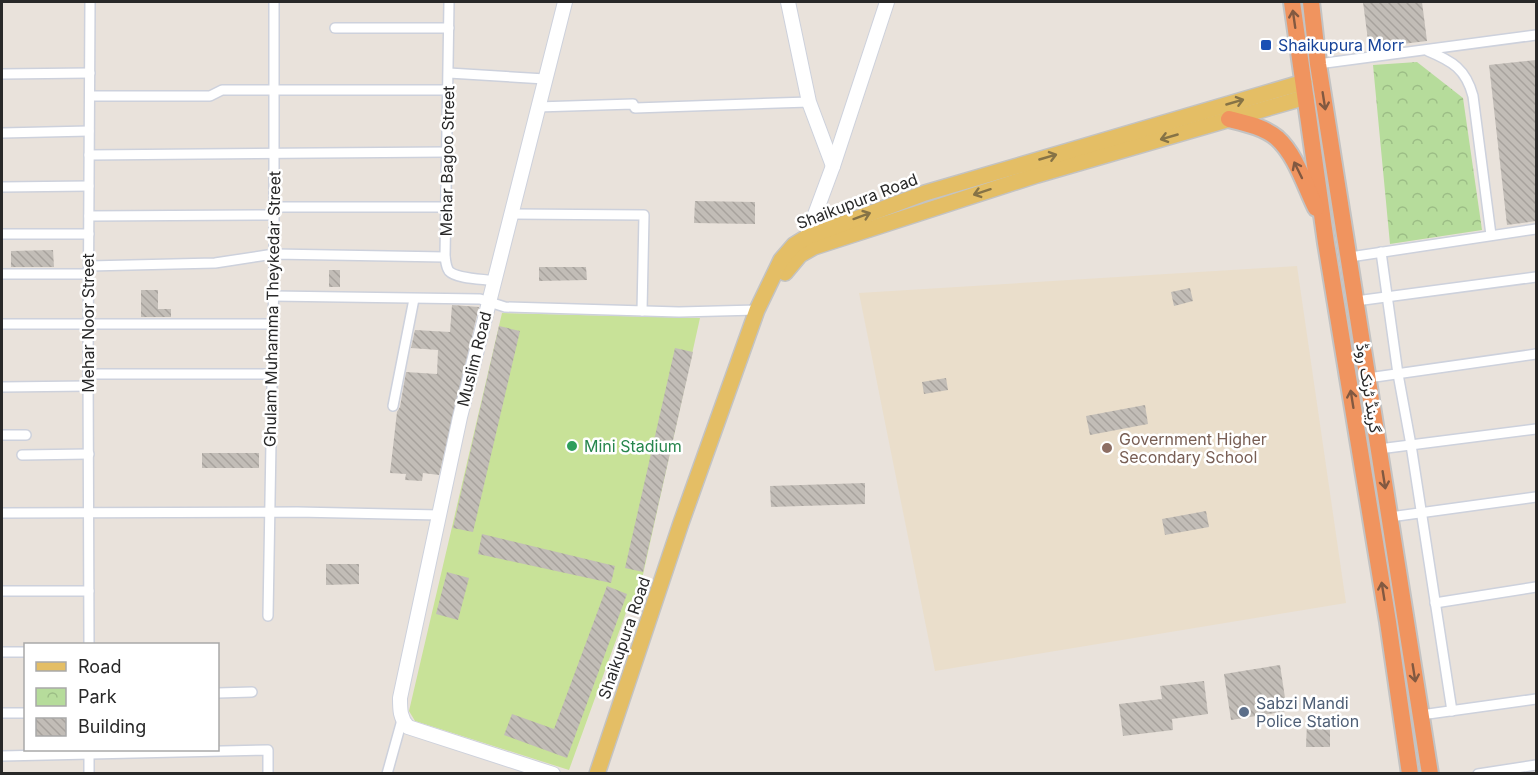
<svg xmlns="http://www.w3.org/2000/svg" width="1538" height="775" viewBox="0 0 1538 775" font-family="Inter,Vazirmatn,sans-serif">
<defs>
<pattern id="park-crowns" width="20" height="18" patternUnits="userSpaceOnUse" patternTransform="scale(1.5)"><rect width="20" height="18" fill="#b6dc9b"/><path d="M2 6a3 3 0 1 1 6 0M12 15a3 3 0 1 1 6 0" fill="none" stroke="#9cbd86"/></pattern>
<pattern id="building-back-hatch" width="6" height="6" patternUnits="userSpaceOnUse" patternTransform="scale(1.5)"><rect width="6" height="6" fill="#c2bdb7"/><path d="M-1 5l2 2M0 0l6 6M5-1l2 2" fill="none" stroke="#a7a29d"/></pattern>
</defs>
<rect width="100%" height="100%" fill="#e9e2db"/>
<path fill="#eadecb" d="M1297 266 1346 603 935 671 859 293Z"/>
<path fill="url(#park-crowns)" d="M1417 62 1463 98 1482 230 1390 244 1373 65Z"/>
<path fill="#c8e298" d="M502 313 700 318 636 606 628 607 569 770 415 721 409 711Z"/>
<g fill="url(#building-back-hatch)">
<path d="M1363 2H1422L1427 41 1369 48Z"/>
<path d="M1536 60V221L1507 225 1489 65Z"/>
<path d="M695 201 755 202V224L694 223Z"/>
<path d="M53 250 54 267H11V251Z"/>
<path d="M539 267H586L587 280 539 281Z"/>
<rect x="329" y="270" width="11" height="17"/>
<path d="M1190 288 1193 301 1174 306 1171 292Z"/>
<path d="M141 290H158V309H171V317H141Z"/>
<path d="M452 305 479 307 439 475 423 473 422 481 405 480 406 474 390 473 397 412 400 407 406 372 437 374 438 350 411 348 415 330 450 332Z"/>
<path d="M499 326 520 331 473 532 453 528Z"/>
<path d="M675 348 693 352 643 572 625 568Z"/>
<path d="M946 378 948 390 924 394 922 382Z"/>
<path d="M1145 405 1148 424 1090 435 1086 416Z"/>
<rect x="202" y="453" width="57" height="15"/>
<path d="M865 483V504L771 507 770 486Z"/>
<path d="M1206 511 1209 527 1165 535 1162 519Z"/>
<path d="M482 534 615 566 611 583 478 554Z"/>
<path d="M326 564H359V584L326 585Z"/>
<path d="M447 572 469 578 458 620 436 614Z"/>
<path d="M607 586 627 594 567 758 504 735 512 714 554 729Z"/>
<path d="M1280 665 1287 711 1231 720 1224 674Z"/>
<path d="M1204 681 1208 714 1172 719 1173 730 1123 736 1119 704 1162 699 1160 686Z"/>
<path d="M1307 722H1330V747H1306Z"/>
</g>
<g fill="none" stroke-linecap="round" stroke-linejoin="round">
<defs>
<g id="street">
<path d="M449 2 445 257C446 262 446 267 449 271 456 279 485 279 495 281"/>
<path d="M335 28H449"/>
<path d="M1428 51C1452 61 1466 69 1473 96L1491 235"/>
<path d="M1318 64 1536 35"/>
<path d="M449 73 545 79"/>
<path d="M2 74 90 73"/>
<path d="M90 96H210L222 90H448"/>
<path d="M537 107 633 104 635 108 809 102"/>
<path d="M2 133 89 131"/>
<path d="M89 155 447 152"/>
<path d="M2 187 89 186"/>
<path d="M274 207H446"/>
<path d="M512 214 644 215 642 311"/>
<path d="M89 216 274 215"/>
<path d="M2 234H89"/>
<path d="M1381 252 1398 374 1411 445 1452 711"/>
<path d="M1350 257 1536 229"/>
<path d="M89 266 215 263 274 254 445 257"/>
<path d="M2 274H88"/>
<path d="M273 296 480 299 505 307 679 312 757 310"/>
<path d="M1356 301 1536 277"/>
<path d="M2 324H273"/>
<path d="M88 374H272"/>
<path d="M1368 378 1536 354"/>
<path d="M2 387 88 386"/>
<path d="M393 406 414 299"/>
<path d="M2 435H26"/>
<path d="M1379 449 1536 429"/>
<path d="M22 455 89 454"/>
<path d="M2 513 297 512 439 515"/>
<path d="M1390 517 1536 497"/>
<path d="M2 591H89"/>
<path d="M1435 603 1536 587"/>
<path d="M268 616 274 269V2"/>
<path d="M89 644 88 363 90 2"/>
<path d="M2 652H26"/>
<path d="M218 693 252 692"/>
<path d="M2 713H26"/>
<path d="M1421 715 1536 699"/>
<path d="M89 750V774"/>
<path d="M2 756 268 750V774"/>
<path d="M387 774 402 720"/>
<path d="M1478 774 1536 765"/>
</g>
<g id="secondary">
<path d="M788 2 809 102 833 166"/>
<path d="M804 244 833 166 887 2"/>
<path d="M553 774 408 727C400 718 400 710 400 698L460 417 565 2"/>
</g>
<g id="primary">
<path d="M785 273 800 255 814 247 1037 175 1306 97"/>
<path d="M597 774 681 523 757 310 781 260 794 245 807 237 925 193 1304 82"/>
</g>
<g id="highway">
<path d="M1292 2 1326 243 1388 622 1410 774"/>
<path d="M1311 2 1318 64 1430 774"/>
<path d="M1229 119C1245 123 1264 127 1277 138 1296 155 1305 186 1316 208"/>
</g>
</defs>
<use href="#street" stroke="#cdd1dc" stroke-width="12"/>
<use href="#secondary" stroke="#cdd1dc" stroke-width="16"/>
<use href="#primary" stroke="#c3c3c3" stroke-width="18"/>
<use href="#highway" stroke="#c3c3c3" stroke-width="20"/>
<use href="#street" stroke="#fff" stroke-width="9"/>
<use href="#secondary" stroke="#fff" stroke-width="14"/>
<use href="#primary" stroke="#e4be65" stroke-width="15"/>
<use href="#highway" stroke="#f0945f" stroke-width="16"/>
</g>
<defs><path id="oneway-shaft" d="M-6 0H5M1.5-3L5.5 0L1.5 3" fill="none" stroke-width="1.6" stroke-linecap="round" stroke-linejoin="round" transform="scale(1.5)"/></defs>
<g stroke="#825941">
<use href="#oneway-shaft" transform="translate(1294 19) rotate(-98)"/>
<use href="#oneway-shaft" transform="translate(1324 101) rotate(81)"/>
<use href="#oneway-shaft" transform="translate(1298 170) rotate(-116)"/>
<use href="#oneway-shaft" transform="translate(1352 399) rotate(-99)"/>
<use href="#oneway-shaft" transform="translate(1384 480) rotate(81)"/>
<use href="#oneway-shaft" transform="translate(1383 591) rotate(-99)"/>
<use href="#oneway-shaft" transform="translate(1414 673) rotate(81)"/>
</g>
<g stroke="#867346">
<use href="#oneway-shaft" transform="translate(1235 102) rotate(-16)"/>
<use href="#oneway-shaft" transform="translate(1169 137) rotate(164)"/>
<use href="#oneway-shaft" transform="translate(1048 157) rotate(-16)"/>
<use href="#oneway-shaft" transform="translate(982 192) rotate(162)"/>
<use href="#oneway-shaft" transform="translate(862 216) rotate(-20)"/>
</g>
<rect fill="#1a4fb4" stroke="#fff" stroke-width="2" x="1260" y="39" width="12" height="12" rx="3"/>
<circle fill="#2e9e5b" stroke="#fff" stroke-width="2" cx="572" cy="446" r="6"/>
<circle fill="#8d6e63" stroke="#fff" stroke-width="2" cx="1107" cy="448" r="6"/>
<circle fill="#5c6f8a" stroke="#fff" stroke-width="2" cx="1244" cy="712" r="6"/>
<g text-anchor="middle" dominant-baseline="central" stroke-width="5" stroke-linejoin="round" paint-order="stroke">
<g font-size="16" fill="#164399" stroke="#fff" text-anchor="start">
<text x="1278" y="45">Shaikupura Morr</text>
</g>
<g font-size="16" fill="#282828" stroke="#fff">
<text transform="translate(447 161) rotate(-89)">Mehar Bagoo Street</text>
<text transform="translate(857 201) rotate(-21)">Shaikupura Road</text>
<text transform="translate(272 309) rotate(-89)">Ghulam Muhamma Theykedar Street</text>
<text transform="translate(88 323) rotate(-90)">Mehar Noor Street</text>
<text transform="translate(474 359) rotate(-76)">Muslim Road</text>
<text transform="translate(1369 388) rotate(81)">گرینڈ ٹرنک روڈ</text>
<text transform="translate(624 638) rotate(-71)">Shaikupura Road</text>
</g>
<g font-size="16" fill="#785e54" stroke="#fff" text-anchor="start">
<text x="1119" y="439">Government Higher<tspan x="1119" dy="18">Secondary School</tspan></text>
</g>
<g font-size="16" fill="#27864d" stroke="#fff" text-anchor="start">
<text x="584" y="446">Mini Stadium</text>
</g>
<g font-size="16" fill="#4e5e75" stroke="#fff" text-anchor="start">
<text x="1256" y="703">Sabzi Mandi<tspan x="1256" dy="18">Police Station</tspan></text>
</g>
</g>
<rect width="1538" height="775" fill="none" stroke="#282828" stroke-width="6"/>
<rect x="24" y="643" width="195" height="108" fill="#ffffff" stroke="#a9a9a9" stroke-width="1.5"/>
<rect x="36" y="662" width="30" height="9" fill="#e4be65" stroke="#a9a9a9" stroke-width="1.5"/>
<text x="78" y="673" font-size="18" fill="#282828">Road</text>
<rect x="36" y="688" width="30" height="18" fill="url(#park-crowns)" stroke="#a9a9a9" stroke-width="1.5"/>
<text x="78" y="703" font-size="18" fill="#282828">Park</text>
<rect x="36" y="718" width="30" height="18" fill="url(#building-back-hatch)" stroke="#a9a9a9" stroke-width="1.5"/>
<text x="78" y="733" font-size="18" fill="#282828">Building</text>
</svg>
